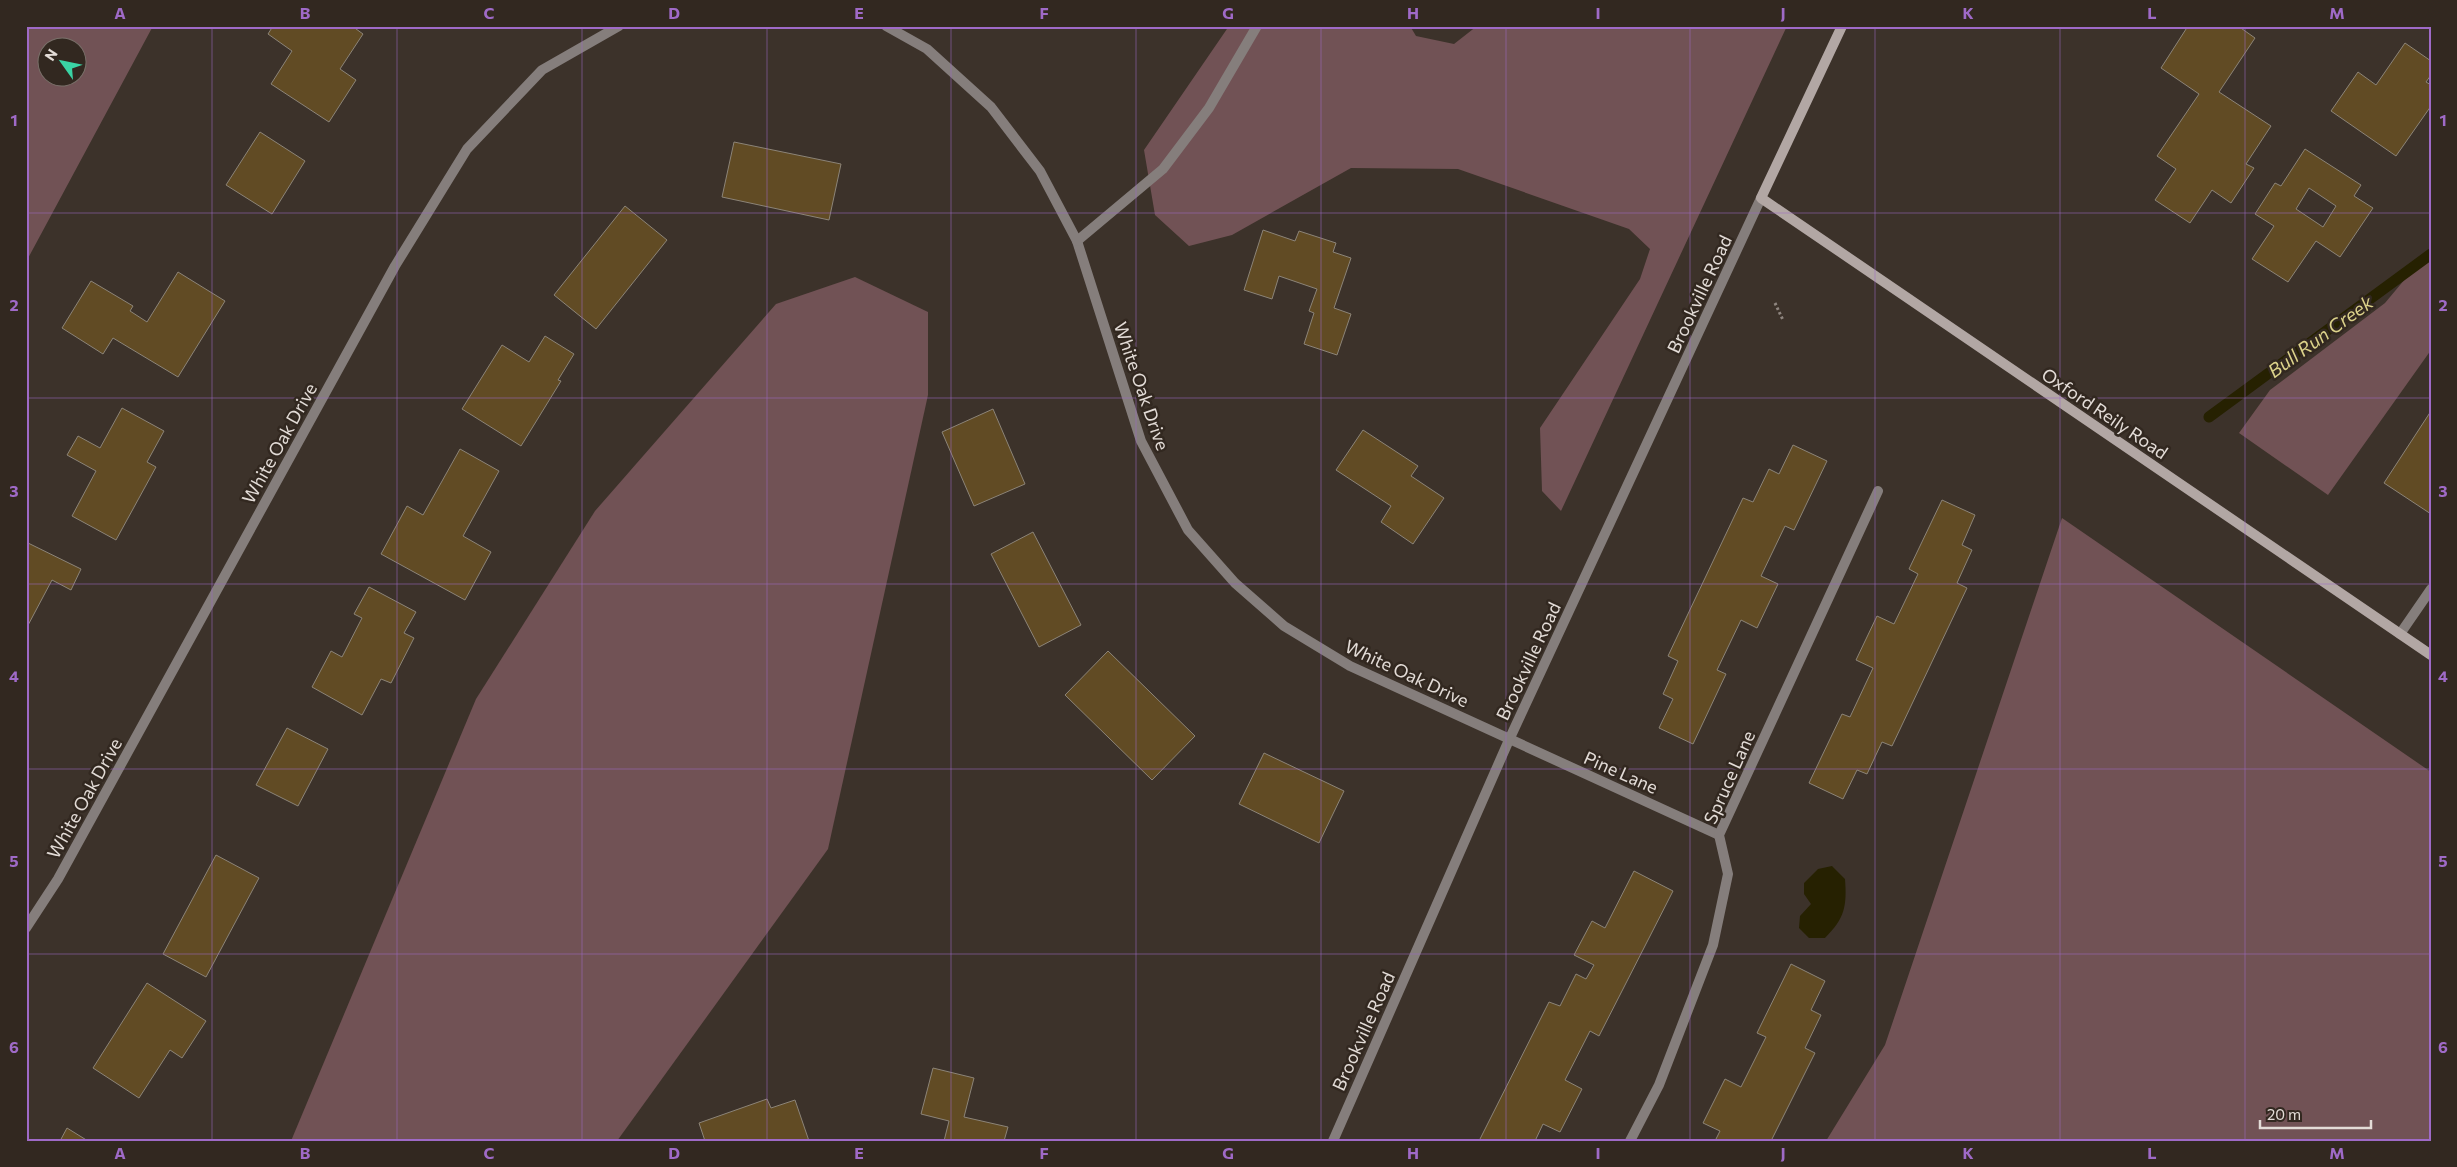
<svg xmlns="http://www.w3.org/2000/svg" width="2457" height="1167" viewBox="0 0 2457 1167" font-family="Commissioner,sans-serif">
<rect width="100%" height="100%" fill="#3c322a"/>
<g fill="#715255" fill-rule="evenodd">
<path d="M26 26H153L26 262ZM48 48H78V78H48Z"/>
<path d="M1229 26H1410L1416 36 1454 44 1477 26H1787L1561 511 1542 491 1540 428 1640 279 1650 249 1629 229 1458 169 1351 168 1232 235 1189 246 1155 215 1144 150Z"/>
<path d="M2431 248V350L2328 495 2239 433 2270 390 2385 303Z"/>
<path d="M855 277 928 312V395L828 849 617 1141H291L476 699 595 511 776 304Z"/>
<path d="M2062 518 2431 772V1141H1826L1885 1045Z"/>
</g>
<path fill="#262101" d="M1832 866 1845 879C1847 906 1845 918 1825 938H1809L1799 928 1800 916 1811 904 1804 894V883L1818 869Z"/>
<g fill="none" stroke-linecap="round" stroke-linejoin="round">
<path stroke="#262101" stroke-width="11" d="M2209 417 2431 254"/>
</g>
<g fill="#614b24" stroke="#8c8478" fill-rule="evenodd">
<path d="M273 26H352L363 34 340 69 356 80 329 122 271 84 292 51 268 34Z"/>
<path d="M2188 26H2238L2255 38 2219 92 2271 126 2246 164 2254 168 2231 203 2212 190 2190 223 2155 200 2176 169 2157 156 2199 94 2161 68Z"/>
<path d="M2405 43 2431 61V75L2426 82 2431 85V106L2396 156 2331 111 2358 72 2376 85Z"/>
<path d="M260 132 305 161 272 214 226 185Z"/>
<path d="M734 142 841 164 829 220 722 197Z"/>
<path d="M2305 149 2361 185 2354 196 2373 208 2340 257 2316 241 2288 282 2252 259 2274 226 2255 214 2275 183 2281 186ZM2309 188 2336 206 2323 227 2296 209Z"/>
<path d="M625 206 667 240 596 329 554 295Z"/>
<path d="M1263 230 1295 241 1299 231 1336 243 1333 252 1351 258 1334 308 1351 314 1337 355 1304 344 1314 313 1309 311 1317 289 1279 276 1272 299 1244 290Z"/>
<path d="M178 272 225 301 178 377 113 338 103 354 62 328 91 281 133 306 130 311 147 322Z"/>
<path d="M545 336 574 354 558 380 561 381 521 446 462 409 502 345 529 362Z"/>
<path d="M122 408 164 431 147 462 156 467 116 540 72 516 96 471 67 455 78 436 100 448Z"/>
<path d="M993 409 1025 484 974 506 942 432Z"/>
<path d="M2431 411V514L2384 483Z"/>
<path d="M1363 430 1418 466 1411 476 1444 498 1413 544 1381 522 1391 506 1336 470Z"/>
<path d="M1793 445 1827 461 1794 530 1785 526 1761 576 1778 584 1757 628 1741 620 1717 670 1726 674 1693 744 1659 728 1673 699 1663 694 1678 661 1668 656 1743 498 1753 502 1769 469 1779 474Z"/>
<path d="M460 449 499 471 463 536 491 552 465 600 381 554 407 506 423 515Z"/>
<path d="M1942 500 1975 515 1962 545 1972 550 1957 583 1967 588 1892 746 1882 742 1867 774 1857 770 1843 799 1809 783 1842 714 1850 717 1873 668 1856 660 1877 616 1894 624 1918 574 1909 569Z"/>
<path d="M1033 532 1081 625 1039 647 991 554Z"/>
<path d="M26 542 81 569 71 590 52 580 26 629Z"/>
<path d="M369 587 416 612 404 633 414 638 391 683 381 679 362 715 312 687 331 651 342 657 362 618 354 614Z"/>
<path d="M1108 651 1195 736 1152 780 1065 695Z"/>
<path d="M287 728 328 749 298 806 256 785Z"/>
<path d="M1264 753 1344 791 1319 843 1239 804Z"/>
<path d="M216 855 259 878 206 977 163 954Z"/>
<path d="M1634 871 1673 891 1599 1036 1590 1031 1565 1080 1582 1089 1560 1132 1543 1124 1535 1141H1479L1549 1002 1560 1006 1576 974 1586 979 1594 965 1574 955 1592 921 1605 928Z"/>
<path d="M1791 964 1825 981 1811 1010 1821 1015 1805 1048 1815 1053 1771 1141H1715L1720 1131 1703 1123 1725 1079 1741 1087 1766 1037 1757 1033Z"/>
<path d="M147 983 206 1021 182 1058 170 1050 139 1098 93 1068Z"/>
<path d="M933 1068 974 1078 964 1117 1008 1127 1004 1141H944L949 1121 921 1114Z"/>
<path d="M767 1099 771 1108 795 1100 809 1141H705L699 1123Z"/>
<path d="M67 1128 88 1141H60Z"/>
</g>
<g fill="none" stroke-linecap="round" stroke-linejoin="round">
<path stroke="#8e857f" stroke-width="3" stroke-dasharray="2.5 2.5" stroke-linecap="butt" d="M1775 303 1783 320"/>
<path stroke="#857e7c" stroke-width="10" d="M2400 634 2431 589"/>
<g stroke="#857e7c" stroke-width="10">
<path d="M886 26 927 49 991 107 1040 171 1077 241 1141 441 1188 530 1235 583 1284 626 1350 666 1719 835"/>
<path d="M1077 241 1163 169 1209 108 1257 26"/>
<path d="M26 928 58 879 395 266 467 149 542 70 619 26"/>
<path d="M1630 1141 1659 1085 1713 945 1728 874 1719 835 1878 491"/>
</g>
<path stroke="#857e7c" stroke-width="10" d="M1333 1141 1509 740 1761 198"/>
<path stroke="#b2a7a4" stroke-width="10" d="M1842 26 1761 198 2431 655"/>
</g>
<path fill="none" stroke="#9f6ac7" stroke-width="1" stroke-opacity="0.55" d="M212 26V1141M397 26V1141M582 26V1141M767 26V1141M951 26V1141M1136 26V1141M1321 26V1141M1506 26V1141M1690 26V1141M1875 26V1141M2060 26V1141M2245 26V1141M26 213H2431M26 398H2431M26 584H2431M26 769H2431M26 954H2431"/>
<g text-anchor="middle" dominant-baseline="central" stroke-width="5" stroke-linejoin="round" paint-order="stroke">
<g font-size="18" fill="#e3dcd7" stroke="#322820">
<text transform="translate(1699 294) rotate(-65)">Brookville Road</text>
<text transform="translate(1142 386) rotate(71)">White Oak Drive</text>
<text transform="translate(2105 413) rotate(34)">Oxford Reily Road</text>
<text transform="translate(279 443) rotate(-61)">White Oak Drive</text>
<text transform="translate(1528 661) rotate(-65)">Brookville Road</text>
<text transform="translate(1407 673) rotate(25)">White Oak Drive</text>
<text transform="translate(1621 772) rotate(24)">Pine Lane</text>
<text transform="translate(1729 777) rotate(-66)">Spruce Lane</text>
<text transform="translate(84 798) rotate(-61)">White Oak Drive</text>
<text transform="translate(1363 1031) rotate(-66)">Brookville Road</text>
</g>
<g font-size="19" font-style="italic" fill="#dcd28a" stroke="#322820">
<text transform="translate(2320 336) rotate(-36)">Bull Run Creek</text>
</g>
</g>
<rect width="2457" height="1167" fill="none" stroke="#322820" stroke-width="55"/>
<g transform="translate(62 62) rotate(303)"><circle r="24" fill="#322820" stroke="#797069"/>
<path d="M0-4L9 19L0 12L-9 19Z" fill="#3ad4a5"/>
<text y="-8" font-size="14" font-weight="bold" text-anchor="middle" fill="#e3dcd7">N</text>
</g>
<path d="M2260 1120v8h111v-8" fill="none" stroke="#e3dcd7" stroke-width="2.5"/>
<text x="2267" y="1120" font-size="15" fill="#e3dcd7" stroke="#322820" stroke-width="4" paint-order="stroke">20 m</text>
<rect x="28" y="28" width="2402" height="1112" fill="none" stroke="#9f6ac7" stroke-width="2"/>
<g font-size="16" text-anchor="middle" font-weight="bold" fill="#9f6ac7">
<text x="120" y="19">A</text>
<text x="305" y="19">B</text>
<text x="489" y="19">C</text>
<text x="674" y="19">D</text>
<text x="859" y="19">E</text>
<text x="1044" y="19">F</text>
<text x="1228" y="19">G</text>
<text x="1413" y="19">H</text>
<text x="1598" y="19">I</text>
<text x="1783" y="19">J</text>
<text x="1968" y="19">K</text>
<text x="2152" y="19">L</text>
<text x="2337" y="19">M</text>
<text x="14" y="126">1</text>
<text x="2443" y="126">1</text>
<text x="14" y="311">2</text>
<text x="2443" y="311">2</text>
<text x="14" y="497">3</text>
<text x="2443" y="497">3</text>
<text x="14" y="682">4</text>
<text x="2443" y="682">4</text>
<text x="14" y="867">5</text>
<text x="2443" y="867">5</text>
<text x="14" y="1053">6</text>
<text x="2443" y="1053">6</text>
<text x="120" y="1159">A</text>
<text x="305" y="1159">B</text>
<text x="489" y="1159">C</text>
<text x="674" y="1159">D</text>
<text x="859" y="1159">E</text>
<text x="1044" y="1159">F</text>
<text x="1228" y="1159">G</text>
<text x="1413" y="1159">H</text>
<text x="1598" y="1159">I</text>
<text x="1783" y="1159">J</text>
<text x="1968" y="1159">K</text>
<text x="2152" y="1159">L</text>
<text x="2337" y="1159">M</text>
</g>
</svg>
